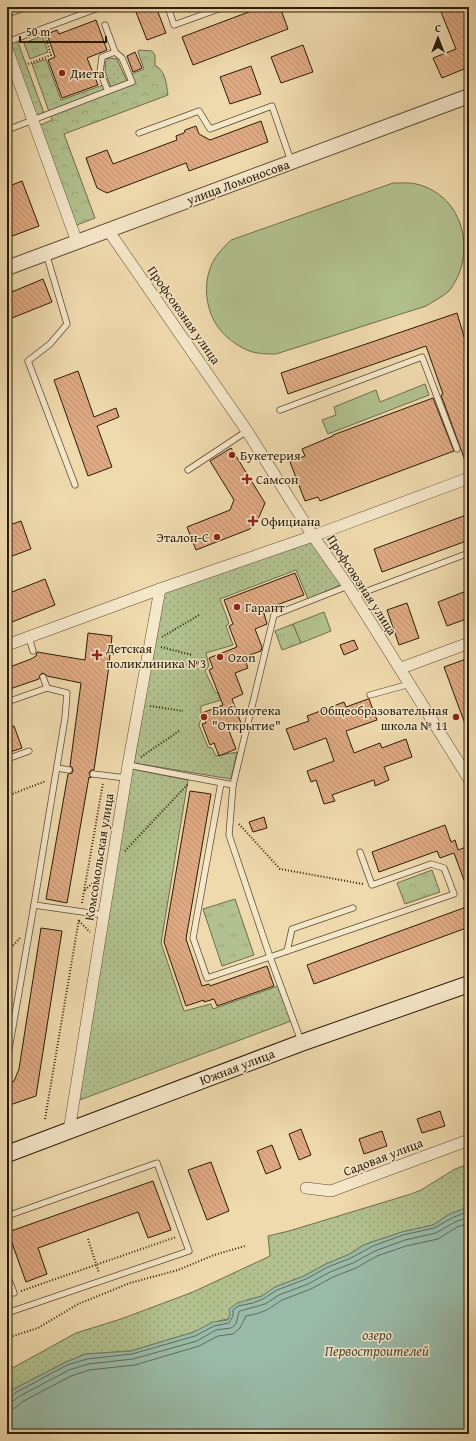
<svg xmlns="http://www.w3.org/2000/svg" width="476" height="1441" viewBox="0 0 476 1441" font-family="'Gentium Book Plus',serif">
<defs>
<pattern id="grass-dots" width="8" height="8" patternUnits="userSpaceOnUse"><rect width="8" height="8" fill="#b2c18f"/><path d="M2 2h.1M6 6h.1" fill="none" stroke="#99a57a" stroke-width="1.8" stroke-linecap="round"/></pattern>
<pattern id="forest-crowns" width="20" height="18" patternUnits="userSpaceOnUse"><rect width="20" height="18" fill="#b2c18f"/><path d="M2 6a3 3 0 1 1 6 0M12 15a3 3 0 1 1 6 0" fill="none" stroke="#99a57a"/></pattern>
<pattern id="park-tufts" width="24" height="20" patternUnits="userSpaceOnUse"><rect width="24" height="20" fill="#b2c18f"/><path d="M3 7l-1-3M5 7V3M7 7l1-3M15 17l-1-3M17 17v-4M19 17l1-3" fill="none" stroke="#99a57a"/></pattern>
<pattern id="building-back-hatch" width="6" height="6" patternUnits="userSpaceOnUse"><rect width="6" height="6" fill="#e0a981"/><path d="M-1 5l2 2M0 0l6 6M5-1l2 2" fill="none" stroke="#c0916e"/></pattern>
</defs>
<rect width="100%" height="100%" fill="#efdaae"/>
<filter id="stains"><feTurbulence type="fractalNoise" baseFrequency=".005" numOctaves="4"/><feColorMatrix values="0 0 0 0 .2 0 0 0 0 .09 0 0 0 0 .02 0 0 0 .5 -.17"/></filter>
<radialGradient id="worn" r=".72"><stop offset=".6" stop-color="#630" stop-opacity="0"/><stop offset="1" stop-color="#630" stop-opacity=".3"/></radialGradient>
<g fill="url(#grass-dots)" stroke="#6e6e4b">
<path d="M108 58 117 59 127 81 111 88C108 78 101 67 108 58Z"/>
<path d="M310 540 343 584 308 599 296 570 220 599 229 623 226 626 233 645 206 653 209 666 205 671 215 692 218 693 221 700 201 706V719L199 725 208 747 212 748 216 756 237 752 231 779 134 763 163 592Z"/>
<path d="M132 769 188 780 161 943 184 1011 211 1004 213 1009 278 986 291 1021 77 1101Z"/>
<path d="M469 1164V1207L450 1214 433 1225 402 1232 372 1242 362 1246 350 1254 326 1264 304 1276 275 1287 262 1296 247 1300 230 1315 228 1319 218 1321 194 1332 131 1351 86 1354 66 1362 12 1390 7 1395V1371L76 1333 121 1319 193 1292 270 1256 268 1236 289 1231 411 1194 421 1190 455 1169Z"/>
</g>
<g fill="url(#forest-crowns)" stroke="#6e6e4b">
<path d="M42 36 48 52 30 59 24 43Z"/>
<path d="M17 40 44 113 34 117 7 44Z"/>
<path d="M139 50 152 51 155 55V65C166 72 166 82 168 95L64 134 95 218 74 226 38 126 52 120 32 64 46 59 61 100 103 85 105 91 135 83 131 74 144 69 138 52Z"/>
</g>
<g fill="url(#park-tufts)" stroke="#6e6e4b">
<path d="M293 624 301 643 282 650 275 631Z"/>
<path d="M432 870 440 892 405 904 397 883Z"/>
<path d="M235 899 254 955 222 966 203 909Z"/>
</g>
<g fill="#b2c18f" stroke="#6e6e4b">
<path d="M393 183C403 183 413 182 423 186 466 201 476 257 449 291 442 297 434 301 426 306L276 354C265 354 253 354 243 348 233 343 222 334 216 324 203 303 203 273 218 254 222 249 227 244 231 240Z"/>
<path d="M425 384 429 395 328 434 322 420 336 415 334 407 376 390 380 402Z"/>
<path d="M324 612 331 631 301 643 293 624Z"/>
</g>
<path fill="#9abba9" stroke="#6e7b68" d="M469 1207V1434H7V1395L12 1390 66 1362 86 1354 131 1351 194 1332 213 1322 228 1320 230 1315 229 1309 237 1303 262 1296 275 1287 304 1276 326 1264 350 1254 362 1246 372 1242 402 1232 433 1225 450 1214Z"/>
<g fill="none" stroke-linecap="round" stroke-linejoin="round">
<g stroke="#626b58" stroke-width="1">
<path d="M7 1398 11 1397 15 1393 67 1365 87 1359 132 1354 195 1336 214 1326 229 1323 233 1316V1310L238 1306 253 1303 263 1299 277 1290 306 1279 328 1267 351 1258 373 1246 403 1235 434 1228 452 1218 469 1211"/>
<path d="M7 1403 12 1402 18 1397 69 1370 88 1364 133 1359 197 1341 216 1330 231 1328 236 1324 239 1312 240 1311 265 1304 279 1295 308 1284 330 1272 353 1263 375 1251 405 1240 436 1233 455 1222 469 1217"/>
<path d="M7 1409 15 1408 22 1402 71 1376 89 1370 135 1365 199 1346 218 1336 233 1334 240 1328 246 1316 256 1314 267 1310 282 1300 311 1289 333 1277 356 1268 377 1256 406 1246 438 1239 457 1227 469 1223"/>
</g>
</g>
<g fill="url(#building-back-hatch)" stroke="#2b1b07">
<path d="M134 7H156L166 33 147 40Z"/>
<path d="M262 7H280L288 29 193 65 182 37Z"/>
<path d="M439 7H464L469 20V67L442 78 433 58 456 49Z"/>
<path d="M96 20 107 50 87 58 98 85 62 98 48 60 55 57 47 34 57 30 59 34Z"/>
<path d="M303 45 313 72 281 83 271 57Z"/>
<path d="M135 52 142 68 133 72 127 56Z"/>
<path d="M251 66 261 94 230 104 220 77Z"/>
<path d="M261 121 268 142 189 171 186 163 107 193 97 188 86 158 107 150 113 164 177 140 176 136 184 133 185 130 196 126 199 134 210 140Z"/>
<path d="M22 181 39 226 7 238V187Z"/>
<path d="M43 279 52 302 7 320V294Z"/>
<path d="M457 313 469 353V466H467L441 395 443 394 426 346 288 394 281 373Z"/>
<path d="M78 371 94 417 116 408 119 417 97 426 112 467 88 476 54 380Z"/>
<path d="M433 398 454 451 320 501 318 497 305 501 290 462 305 456 302 449 333 436V435Z"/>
<path d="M231 448 265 503 259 517 250 529 196 550 187 527 230 510 234 500 210 461Z"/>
<path d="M469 514V540L382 572 374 549Z"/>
<path d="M21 521 31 549 7 558V526Z"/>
<path d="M295 573 304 595 263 610 267 624 255 629 262 647 261 651 244 657 248 668 235 673 243 694 232 699 241 723 228 728 236 749 219 756 214 743 210 745 202 724 206 723 202 713 223 705 209 670 213 668 209 658 237 647 229 626 233 624 224 600Z"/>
<path d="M45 579 55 605 7 624V594Z"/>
<path d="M469 590V618L447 626 438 602Z"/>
<path d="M407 603 419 638 399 645 387 610Z"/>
<path d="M88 633 112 636 108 673 94 770H91L89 773 91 778 89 777 67 903 46 899 68 774 72 773 73 770 72 767 70 766 81 683 47 676 45 674 42 673 40 675 39 679 7 690V668L31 659 36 656 37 652 85 660Z"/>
<path d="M354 640 358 649 344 655 340 645Z"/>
<path d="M469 658V732H468L444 667Z"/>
<path d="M368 699H369L377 720 346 731 354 753 380 743 382 748 406 739 412 757 384 767 389 780 375 786 374 780 332 795 335 801 324 804 316 780 311 782 307 771 334 761 326 738 294 750 286 729 309 721 307 716 331 707 344 702 346 707Z"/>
<path d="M14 726 22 748 7 753V728Z"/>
<path d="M190 791 211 794 186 939 202 986 209 984 210 986 267 966 274 986 217 1006 214 999 204 1002V1000L186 1006 164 942Z"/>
<path d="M264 817 267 828 253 832 249 822Z"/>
<path d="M445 825 451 842 455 840 458 850 469 846V891H468L454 853 440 858 437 851 379 872 372 852Z"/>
<path d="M469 906V927L314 984 307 965Z"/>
<path d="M41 928 62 931 36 1096 7 1106V1084L14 1081 19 1069Z"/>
<path d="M440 1111 445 1126 422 1133 417 1119Z"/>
<path d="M301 1129 311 1155 299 1160 289 1134Z"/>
<path d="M382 1131 387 1146 364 1154 359 1139Z"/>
<path d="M272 1145 281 1168 266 1174 257 1151Z"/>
<path d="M211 1162 229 1211 207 1220 188 1170Z"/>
<path d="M153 1181 171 1230 148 1238 138 1212 38 1248 47 1274 26 1282 8 1232Z"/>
</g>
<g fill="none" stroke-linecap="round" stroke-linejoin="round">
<defs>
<g id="service">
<path d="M168 7 174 25 224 7"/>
<path d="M7 14 27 7"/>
<path d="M7 42 101 7"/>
<path d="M108 91 132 82 122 58 115 52"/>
<path d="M7 130 108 91 100 72 102 57 115 52 105 25"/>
<path d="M139 133 199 111 210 129 272 106 291 161"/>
<path d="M46 253 67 324 50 344 28 361 75 485"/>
<path d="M280 410 422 357 457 449"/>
<path d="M188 470 247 431"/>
<path d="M348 586 274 615 233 785 229 835 270 957 454 894 444 868 431 864 372 885 360 852"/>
<path d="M354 596 469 553"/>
<path d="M29 637 33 651"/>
<path d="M370 695 410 684"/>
<path d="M7 702 47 688 43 677"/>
<path d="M7 759 29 751"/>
<path d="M128 765 233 785"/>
<path d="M57 768 69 770"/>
<path d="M93 774 126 778"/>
<path d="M221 783 193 938 207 978 270 957 301 1041"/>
<path d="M34 905 104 915"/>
<path d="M287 951 292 929 353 908"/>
<path d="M7 1061 34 905 65 718 67 693 47 688"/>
<path d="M7 1216 157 1163 189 1251 7 1313"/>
<path d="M7 1275 14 1293"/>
</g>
<g id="minor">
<path d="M7 49 77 242"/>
<path d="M108 230 247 431 313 536 348 586 469 779"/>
<path d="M7 645 160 589 313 536 469 478"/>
<path d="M404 667 469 643"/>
<path d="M69 1131 128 765 160 589"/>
<path d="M306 1188 331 1191 469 1140"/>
</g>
<path id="tertiary" d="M7 268 469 96"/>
<path id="secondary" d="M7 1154 301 1043 469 984"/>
</defs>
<use href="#service" stroke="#5c4b31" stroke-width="7"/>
<use href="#minor" stroke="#5c4b31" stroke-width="12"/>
<use href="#tertiary" stroke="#5c4b31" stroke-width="16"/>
<use href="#secondary" stroke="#2b1b07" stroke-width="18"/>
<g stroke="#2b1b07" stroke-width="2" stroke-dasharray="1 2" stroke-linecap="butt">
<path d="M28 64 51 55 45 36"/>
<path d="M162 637 199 615"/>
<path d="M161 647 192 655"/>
<path d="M150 706 183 711"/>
<path d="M141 757 179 731"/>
<path d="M7 796 46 781"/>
<path d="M239 824 280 869 363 884"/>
<path d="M125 851 188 784"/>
<path d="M85 890 98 878"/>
<path d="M82 903 103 783"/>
<path d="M79 921 90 932"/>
<path d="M7 952 20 938"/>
<path d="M45 1119 79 919"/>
<path d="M88 1239 99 1273"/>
<path d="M21 1291 176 1237"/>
<path d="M7 1338 38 1328 78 1304 130 1283 178 1270 214 1255 245 1246"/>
</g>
<use href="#service" stroke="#f5e7ca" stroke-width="5.5"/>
<use href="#minor" stroke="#f5e7ca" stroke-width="11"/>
<use href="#tertiary" stroke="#f5e7ca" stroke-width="14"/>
<use href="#secondary" stroke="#f5e7ca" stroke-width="16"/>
</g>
<g fill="#8f2418" stroke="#f5e7ca" stroke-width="1.5">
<circle cx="62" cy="73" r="4"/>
<circle cx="232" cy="455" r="4"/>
<path d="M245 473h4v4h4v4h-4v4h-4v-4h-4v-4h4z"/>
<path d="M251 515h4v4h4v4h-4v4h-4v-4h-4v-4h4z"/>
<circle cx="217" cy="537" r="4"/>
<circle cx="237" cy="607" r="4"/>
<path d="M95 649h4v4h4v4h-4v4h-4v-4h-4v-4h4z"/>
<circle cx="220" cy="657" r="4"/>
<circle cx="204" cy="717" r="4"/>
<circle cx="456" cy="717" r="4"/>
</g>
<g text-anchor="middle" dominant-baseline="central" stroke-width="3" stroke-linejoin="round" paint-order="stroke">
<g font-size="13" fill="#2b1b07" stroke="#f5e7ca" text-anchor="start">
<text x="70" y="73">Диета</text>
<text x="240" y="455">Букетерия</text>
<text x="256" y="479">Самсон</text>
<text x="261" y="521">Официана</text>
<text x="209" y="537" text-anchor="end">Эталон-С</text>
<text x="245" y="607">Гарант</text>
<text x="106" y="648">Детская<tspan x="106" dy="15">поликлиника №3</tspan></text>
<text x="228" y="657">Ozon</text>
<text x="212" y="710">Библиотека<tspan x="212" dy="15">"Открытие"</tspan></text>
<text x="448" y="710" text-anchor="end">Общеобразовательная<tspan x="448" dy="15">школа № 11</tspan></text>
</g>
<g font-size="13" fill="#2b1b07" stroke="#f5e7ca">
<text transform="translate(238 182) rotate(-20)">улица Ломоносова</text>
<text transform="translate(184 315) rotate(55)">Профсоюзная улица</text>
<text transform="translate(362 585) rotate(57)">Профсоюзная улица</text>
<text transform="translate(99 857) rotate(-81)">Комсомольская улица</text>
<text transform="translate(237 1067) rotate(-21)">Южная улица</text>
<text transform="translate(383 1157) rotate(-21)">Садовая улица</text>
</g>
<g font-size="14" font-style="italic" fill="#4c4b38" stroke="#f5e7ca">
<text x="377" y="1335">озеро<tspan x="377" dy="16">Первостроителей</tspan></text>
</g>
</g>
<rect width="476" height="1441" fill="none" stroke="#efdaae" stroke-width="24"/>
<rect x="8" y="8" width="460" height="1425" fill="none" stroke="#2b1b07" stroke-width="2"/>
<rect x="12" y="12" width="452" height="1417" fill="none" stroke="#2b1b07"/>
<g transform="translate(438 38)" stroke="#f5e7ca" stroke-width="3" paint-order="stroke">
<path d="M0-3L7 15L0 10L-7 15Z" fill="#2b1b07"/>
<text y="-6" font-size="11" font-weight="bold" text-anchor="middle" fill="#2b1b07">С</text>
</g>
<path d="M20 36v6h86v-6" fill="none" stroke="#2b1b07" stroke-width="2"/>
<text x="26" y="36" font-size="12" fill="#2b1b07" stroke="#f5e7ca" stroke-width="3" paint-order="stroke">50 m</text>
<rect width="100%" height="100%" filter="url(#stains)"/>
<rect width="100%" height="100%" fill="url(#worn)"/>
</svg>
